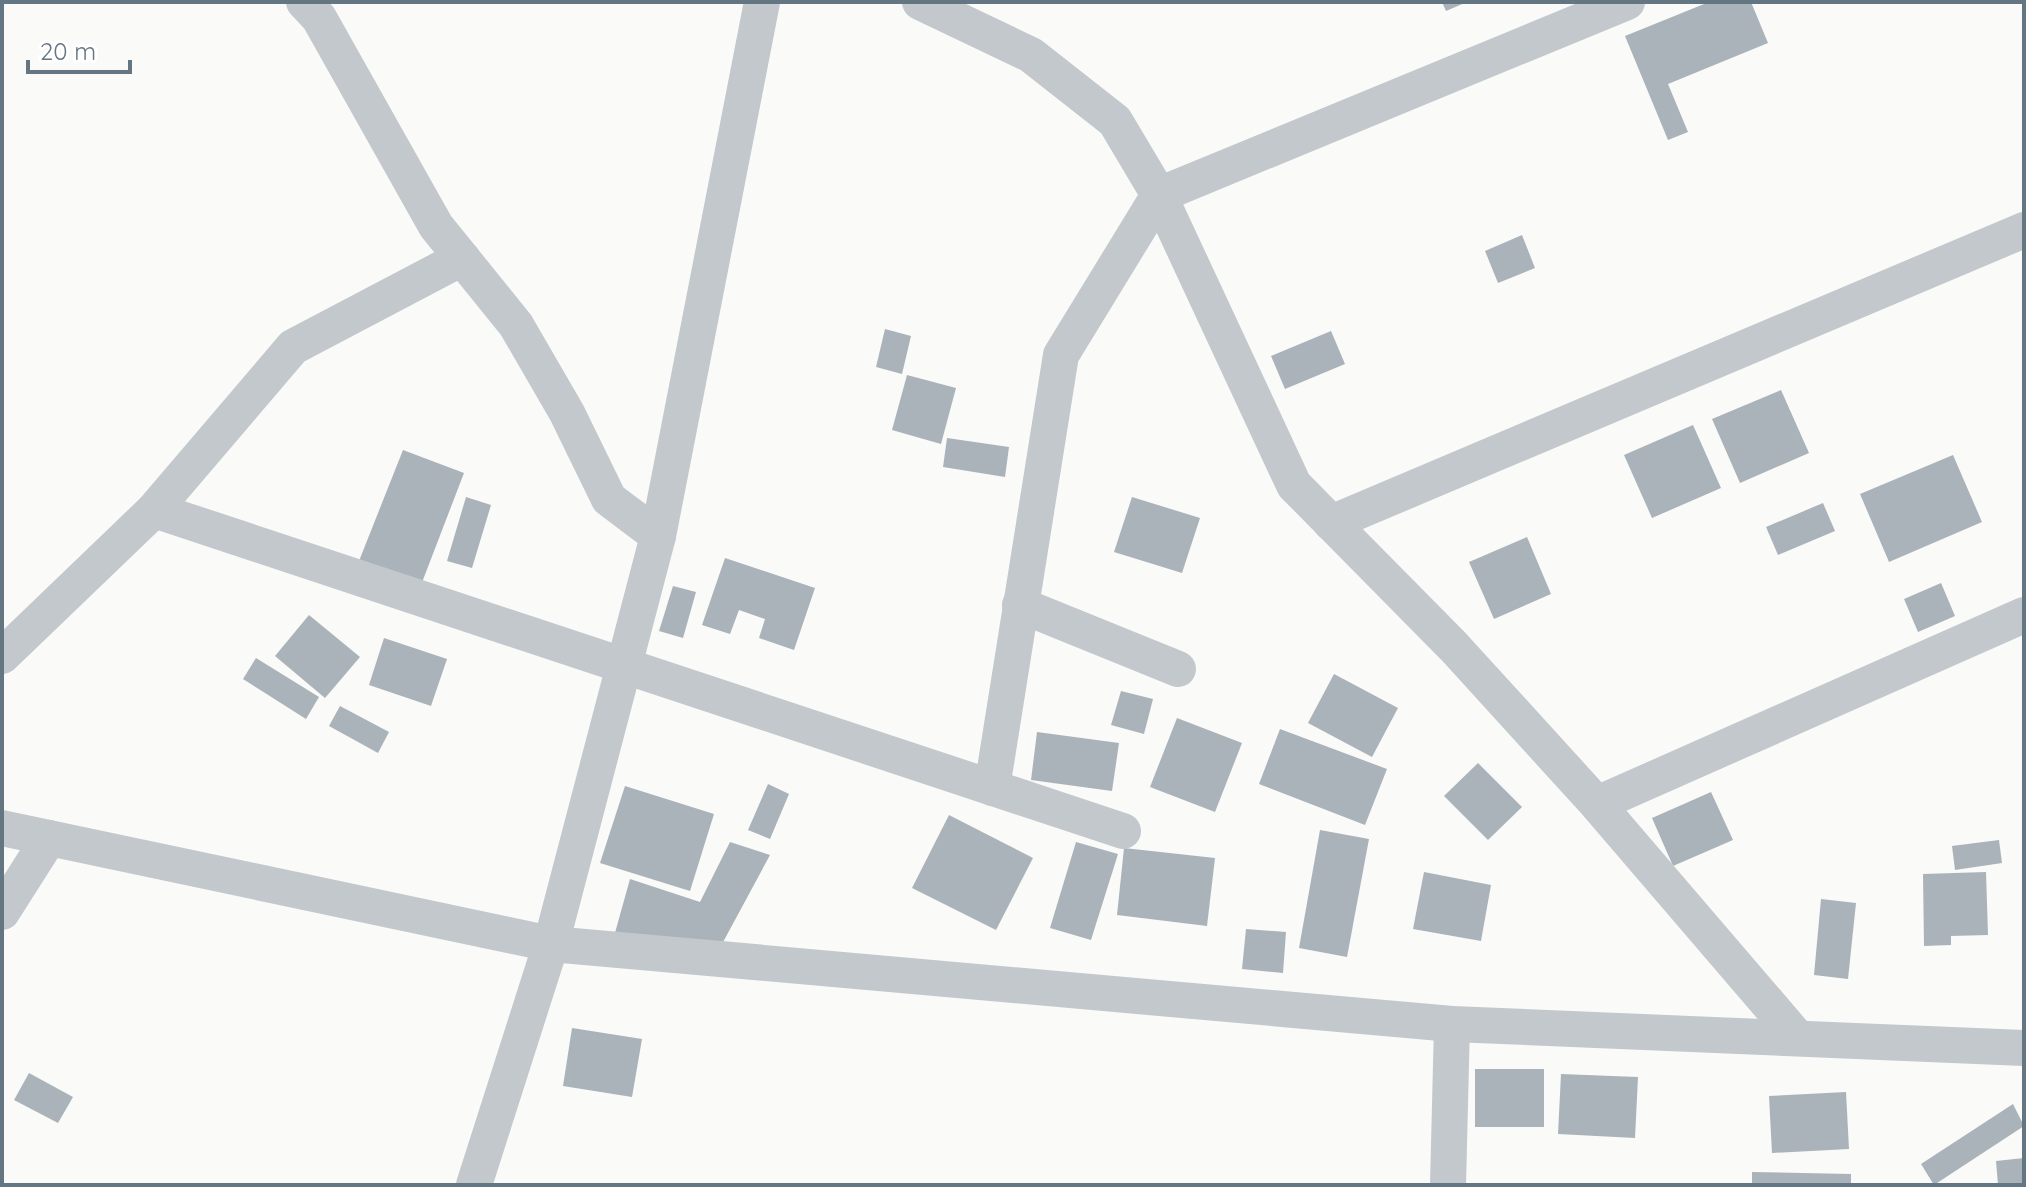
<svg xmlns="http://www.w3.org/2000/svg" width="2026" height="1187" viewBox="0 0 2026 1187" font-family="Quicksand,sans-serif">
<rect width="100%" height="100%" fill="#fafaf8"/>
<g fill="#aab3b9">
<path d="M1442 2H1467L1446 11Z"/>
<path d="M1709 2H1751L1768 43 1668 84 1688 132 1668 140 1625 36Z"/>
<path d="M1522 235 1535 268 1498 283 1485 251Z"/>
<path d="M885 329 911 336 902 374 876 367Z"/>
<path d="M1331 331 1345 364 1285 389 1271 356Z"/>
<path d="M907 375 956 388 941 444 892 430Z"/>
<path d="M1781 390 1809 453 1740 483 1712 419Z"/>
<path d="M1693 425 1721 488 1652 518 1624 455Z"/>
<path d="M947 438 1009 447 1005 477 943 467Z"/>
<path d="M403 450 464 473 421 585 359 561Z"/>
<path d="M1953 455 1982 522 1889 562 1860 494Z"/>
<path d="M466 497 491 505 472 568 447 561Z"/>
<path d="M1132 497 1200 518 1182 573 1114 552Z"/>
<path d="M1823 503 1835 531 1778 555 1766 527Z"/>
<path d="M1527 537 1551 594 1494 619 1469 562Z"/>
<path d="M725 558 815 588 794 650 759 638 765 619 739 610 730 634 702 625Z"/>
<path d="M1941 583 1955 616 1918 632 1904 599Z"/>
<path d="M673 586 696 592 683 638 659 631Z"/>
<path d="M309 615 360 657 325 698 275 656Z"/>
<path d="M384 638 447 659 431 706 369 685Z"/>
<path d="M256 658 319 697 306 719 243 679Z"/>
<path d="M1334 674 1398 708 1372 757 1308 723Z"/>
<path d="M1121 691 1153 699 1144 734 1111 725Z"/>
<path d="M340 706 389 732 378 753 329 726Z"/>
<path d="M1177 718 1242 743 1215 812 1150 787Z"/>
<path d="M1280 729 1387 769 1365 825 1259 784Z"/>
<path d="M1037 732 1119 743 1112 791 1031 780Z"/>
<path d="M1478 763 1522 807 1488 840 1444 796Z"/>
<path d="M768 784 789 794 770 839 748 830Z"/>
<path d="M625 786 714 814 690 891 600 863Z"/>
<path d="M1711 792 1733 840 1673 866 1652 818Z"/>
<path d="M949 815 1033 858 996 930 912 888Z"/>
<path d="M1320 830 1369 839 1347 957 1299 948Z"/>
<path d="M1999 840 2002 863 1955 870 1952 846Z"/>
<path d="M730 842 770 855 722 944 613 940 630 879 700 902Z"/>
<path d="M1076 842 1118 854 1091 940 1050 928Z"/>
<path d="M1124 848 1215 858 1207 926 1117 915Z"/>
<path d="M1424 872 1491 885 1481 941 1413 929Z"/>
<path d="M1986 872 1988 935 1951 936V945L1924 946 1923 874Z"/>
<path d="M1821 899 1856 903 1848 979 1814 975Z"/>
<path d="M1246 929 1286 932 1283 973 1242 969Z"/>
<path d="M572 1028 642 1039 632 1097 563 1086Z"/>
<rect x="1475" y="1069" width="69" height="58"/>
<path d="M29 1073 73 1097 58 1123 14 1100Z"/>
<path d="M1561 1074 1638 1077 1635 1138 1558 1134Z"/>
<path d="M1846 1092 1849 1149 1772 1153 1769 1096Z"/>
<path d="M2013 1104 2024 1126 1934 1185 1921 1164Z"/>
<path d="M2024 1158V1185H1998L1996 1161Z"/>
<path d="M1752 1172 1851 1174V1185H1752Z"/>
</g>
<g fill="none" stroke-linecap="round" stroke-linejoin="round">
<g stroke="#c3c8cc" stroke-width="36">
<path d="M304 2 319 18 436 226 516 325 567 413 609 499 658 536"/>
<path d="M920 2 1031 55 1115 121 1159 195 1294 485 1454 647 1597 804 1796 1036"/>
<path d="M154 510 1123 831"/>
<path d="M1331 523 2024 230"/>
<path d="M1020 605 1178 669"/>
<path d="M2 656 154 510 293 347 462 258"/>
<path d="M992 788 1061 355 1159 195 1627 2"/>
<path d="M1597 804 2024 615"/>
<path d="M2 828 551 944 1452 1024 2024 1048"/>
<path d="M2 912 49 838"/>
<path d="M474 1185 551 944 658 536 762 2"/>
<path d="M1448 1185 1452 1024"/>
</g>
</g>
<rect width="2026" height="1187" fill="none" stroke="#657683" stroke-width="8"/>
<path d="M28 60v12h102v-12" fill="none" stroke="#657683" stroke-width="4"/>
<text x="40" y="60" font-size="24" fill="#657683" stroke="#ffffff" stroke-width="6" paint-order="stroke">20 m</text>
</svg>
